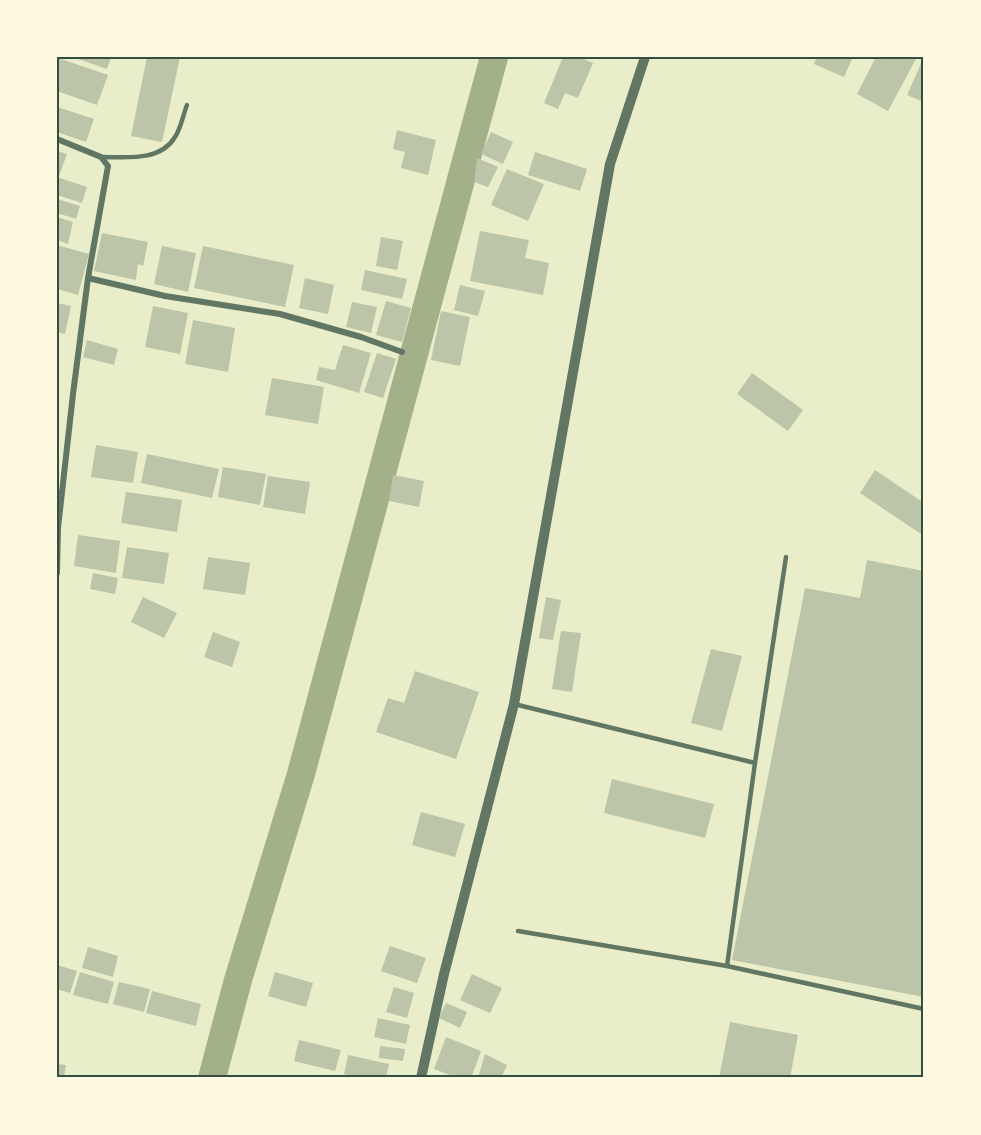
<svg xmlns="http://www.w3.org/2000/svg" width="981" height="1135" viewBox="0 0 981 1135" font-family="Roboto,sans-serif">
<rect width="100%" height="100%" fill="#e9edc9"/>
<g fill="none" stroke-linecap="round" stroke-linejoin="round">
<path stroke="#a3b18a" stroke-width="28" d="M212 1078 238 980 301 774 494 57"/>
</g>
<g fill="#bcc5a7">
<path d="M78 57H111L107 69 78 59Z"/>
<path d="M147 57H180L162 142 131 136Z"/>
<path d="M563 57H579L593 63 578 98 565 93 558 109 544 103Z"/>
<path d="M817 57H853L844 77 814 64Z"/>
<path d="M876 57H917L888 111 857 94Z"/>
<path d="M924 57V102L907 95Z"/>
<path d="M58 58 108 75 97 105 57 91Z"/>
<path d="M57 107 94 119 86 142 57 132Z"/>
<path d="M397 130 436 140 428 175 401 168 405 152 393 149Z"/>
<path d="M491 132 513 142 503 164 481 154Z"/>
<path d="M57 151 67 154 59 176 57 175Z"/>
<path d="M535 152 587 169 580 191 528 175Z"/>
<path d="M477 158 498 167 488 187 474 182Z"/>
<path d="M507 169 544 184 528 221 491 205Z"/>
<path d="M57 177 87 187 82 203 57 195Z"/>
<path d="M57 199 80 206 76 219 57 213Z"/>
<path d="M57 217 73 222 68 244 57 240Z"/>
<path d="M480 231 529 240 525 258 549 263 543 295 470 281Z"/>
<path d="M102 233 148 242 143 266 138 264 136 280 94 271Z"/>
<path d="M381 237 403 241 397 270 376 266Z"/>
<path d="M57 245 89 254 78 295 57 289Z"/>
<path d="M162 246 196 253 188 292 154 284Z"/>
<path d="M203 246 294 265 285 307 194 288Z"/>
<path d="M365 270 407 279 402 299 361 290Z"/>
<path d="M305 278 334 285 328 314 299 308Z"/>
<path d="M460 285 485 291 478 316 454 310Z"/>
<path d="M386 301 411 308 402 342 376 335Z"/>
<path d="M352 302 377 307 371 333 346 327Z"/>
<path d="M57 303 71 306 65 334 57 332Z"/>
<path d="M153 306 188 313 180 354 145 347Z"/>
<path d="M441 311 470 317 460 366 431 360Z"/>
<path d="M193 320 235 328 228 372 185 364Z"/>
<path d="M87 340 118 349 114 365 83 357Z"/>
<path d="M343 345 371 353 359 393 316 380 319 367 335 370Z"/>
<path d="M377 353 396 359 383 398 364 392Z"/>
<path d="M752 373 803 410 788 431 737 394Z"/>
<path d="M272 378 324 387 318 424 265 415Z"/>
<path d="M96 445 138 452 133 483 91 477Z"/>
<path d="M147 454 219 469 212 498 141 483Z"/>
<path d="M223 467 266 474 260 505 218 497Z"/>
<path d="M875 470 924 503V536L860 493Z"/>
<path d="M393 475 424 481 419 507 389 501Z"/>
<path d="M268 476 310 482 305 514 263 507Z"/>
<path d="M126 492 182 500 177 532 121 523Z"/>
<path d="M78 535 120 541 116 573 74 566Z"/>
<path d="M127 547 169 553 164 584 122 578Z"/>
<path d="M208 557 250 563 245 595 203 589Z"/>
<path d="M867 560 924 571V997L732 960 805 588 860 598Z"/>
<path d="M93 573 118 578 115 594 90 589Z"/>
<path d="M143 597 177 613 164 638 131 622Z"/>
<path d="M546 597 561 600 553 640 539 638Z"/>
<path d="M561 631 581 633 572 692 552 689Z"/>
<path d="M213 632 240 642 232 667 204 657Z"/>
<path d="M711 649 742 656 722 731 691 723Z"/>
<path d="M415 671 479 692 456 759 376 732 388 698 404 703Z"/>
<path d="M612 779 714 804 705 838 604 813Z"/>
<path d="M421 812 465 824 455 857 412 845Z"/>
<path d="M390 946 426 958 417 983 381 971Z"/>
<path d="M88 947 118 956 113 977 82 968Z"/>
<path d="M57 965 77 971 70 993 57 989Z"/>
<path d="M80 972 114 982 108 1004 73 995Z"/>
<path d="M275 972 313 983 306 1007 268 996Z"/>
<path d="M472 974 502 988 490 1013 460 1000Z"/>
<path d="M119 982 150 989 144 1012 113 1004Z"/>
<path d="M394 987 414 993 407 1018 386 1012Z"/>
<path d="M152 991 201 1004 196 1026 146 1013Z"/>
<path d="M446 1003 467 1012 460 1028 439 1018Z"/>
<path d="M378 1018 410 1025 406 1044 374 1037Z"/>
<path d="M730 1022 798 1035 790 1078H719Z"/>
<path d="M446 1037 481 1051 471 1078H458L434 1069Z"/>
<path d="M299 1040 341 1050 335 1071 294 1061Z"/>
<path d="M380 1046 405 1049 403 1061 379 1058Z"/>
<path d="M485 1054 507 1065 501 1078H478Z"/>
<path d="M348 1055 389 1064 386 1078H363L344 1074Z"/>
<path d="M57 1064 66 1065 64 1078H57Z"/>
</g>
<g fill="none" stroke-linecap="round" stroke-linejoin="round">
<g stroke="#617663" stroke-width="4.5">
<path d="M101 157C126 157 160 162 175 137 181 128 183 115 187 105"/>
<path d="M514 704 755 763 727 966 924 1009"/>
<path d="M755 763 786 557"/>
<path d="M518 931 727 966"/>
</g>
<g stroke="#617663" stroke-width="6">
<path d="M57 139 101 157 108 166 88 278 73 394 58 528 57 573"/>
<path d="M88 278 165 296 280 314 361 337 402 352"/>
</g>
<path stroke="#617663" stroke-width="10" d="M421 1078 444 974 514 704 610 164 645 57"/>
</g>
<rect width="981" height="1135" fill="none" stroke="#fefae0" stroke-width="117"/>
<rect x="58" y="58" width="864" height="1018" fill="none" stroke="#344e41" stroke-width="2"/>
</svg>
